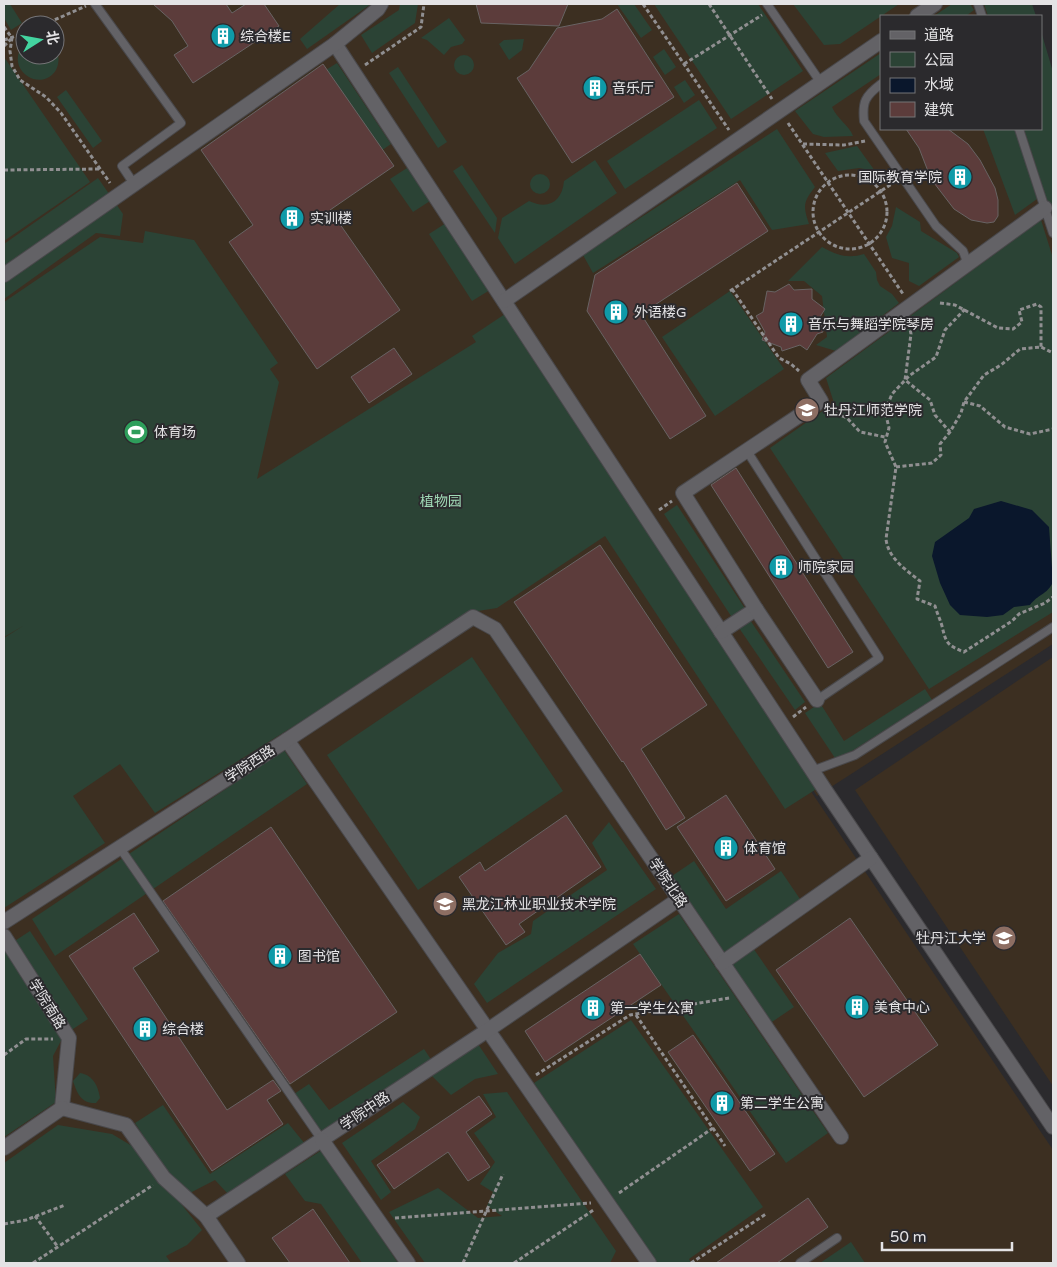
<svg xmlns="http://www.w3.org/2000/svg" width="1057" height="1267" viewBox="0 0 1057 1267" font-family="'Varela Round','Noto Sans SC',sans-serif">
<rect width="100%" height="100%" fill="#2b2a2d"/>
<g fill="#3c2f21" fill-rule="evenodd">
<path d="M4 4H1029L1032 16H881V129H1041L1053 85V644L817 796 515 343 4 648ZM25 25H55V55H25Z"/>
<path d="M513 350 1053 1150V1263H4V657Z"/>
<path d="M1053 657V1086L855 790Z"/>
</g>
<g fill="#2b4335">
<path d="M4 4H10L22 23 11 30 4 18Z"/>
<path d="M340 4H371L307 49 300 39Z"/>
<path d="M400 4H418L415 23 372 53 361 35 399 10Z"/>
<path d="M617 4H634L652 30 641 38Z"/>
<path d="M654 4H758L803 71 731 119Z"/>
<path d="M793 4H899L840 44 824 45Z"/>
<path d="M952 4H970L974 10 966 16H934Z"/>
<path d="M984 4H1032L1036 16H988Z"/>
<path d="M449 18 465 40 462 44 451 47 444 55 427 40 421 38Z"/>
<path d="M1041 31 1053 72V219L1024 129H1041Z"/>
<path d="M524 39 522 50 509 60 499 44 504 40Z"/>
<path d="M25 43V55H55V47C59 54 60 62 56 70 40 95 2 67 25 43Z"/>
<path d="M664 49 676 67 665 75 653 57Z"/>
<path d="M881 53V74L832 107C837 119 849 125 853 136L824 137 813 134 795 111Z"/>
<circle cx="464" cy="65" r="10"/>
<path d="M4 57 90 182 4 241Z"/>
<path d="M337 63 391 144 375 155 321 73Z"/>
<path d="M398 67 447 142 438 148 389 73Z"/>
<path d="M685 80 695 95 684 103 674 87Z"/>
<path d="M66 90 102 141 93 148 57 97Z"/>
<path d="M699 100 717 128 625 189 607 161Z"/>
<path d="M777 129 815 187C803 202 803 206 809 224L772 230 740 180 593 273 583 255Z"/>
<path d="M983 129H1015L1037 199 1015 215Z"/>
<path d="M857 146 875 171 859 168 838 171 825 153Z"/>
<path d="M595 160 617 193 515 264 498 238 502 218 529 201C548 210 562 202 564 181Z"/>
<path d="M462 165 497 218 495 233 453 171Z"/>
<path d="M407 168 430 201 413 212 390 179Z"/>
<circle cx="540" cy="184" r="10"/>
<path d="M98 178 123 214 120 236 96 233 4 299V244Z"/>
<path d="M896 207 920 222 921 231 957 253 959 257 919 286 909 281V263L892 258 886 237 892 226Z"/>
<path d="M1041 220 1053 258V612L929 689 770 448 834 403 826 378Z"/>
<path d="M446 223 490 290 472 301 429 234Z"/>
<path d="M145 231 194 240 278 363 270 369 279 382 257 479 476 342 472 336 505 314 818 788 785 809 605 536 497 608 478 611 155 813 120 764 73 796 105 843 4 908V638L23 626 4 637V302L100 237 143 243Z"/>
<path d="M822 247C836 255 848 259 864 254L876 272 877 280 880 286 892 294 899 303 836 351 816 345 827 337 822 296 804 281H788Z"/>
<path d="M730 291 784 369 715 416 662 337Z"/>
<path d="M677 505 746 610 733 619 664 514Z"/>
<path d="M750 620 805 702 795 710 739 628Z"/>
<path d="M472 657 563 791 418 890 327 755Z"/>
<path d="M925 689 932 700 852 751 835 758 805 713 820 703 844 741Z"/>
<path d="M284 750 307 784 55 956 32 919Z"/>
<path d="M609 822 656 889 487 1003 474 984 498 953 531 934 533 921 607 870 592 843Z"/>
<path d="M694 861 726 909 781 871 802 902 726 955 672 876Z"/>
<path d="M679 914 828 1133 786 1163 633 944Z"/>
<path d="M30 931 88 1019 64 1035 53 1056 56 1102 4 1137V948Z"/>
<path d="M753 948 794 1007 769 1024 729 965Z"/>
<path d="M631 1020 763 1207 689 1259 691 1263H655L534 1083Z"/>
<path d="M478 1044 498 1074 475 1079 451 1095 432 1076Z"/>
<path d="M424 1049 432 1061 316 1138 288 1098 309 1084 329 1110Z"/>
<path d="M80 1073C93 1075 98 1086 100 1098L96 1103C81 1104 77 1093 73 1081Z"/>
<path d="M507 1092 616 1251 610 1263H425L389 1212 438 1188 478 1218 502 1216 487 1206 493 1192 480 1184 495 1162 474 1133 496 1117 483 1094Z"/>
<path d="M403 1102 420 1117 415 1129 371 1161 391 1192 381 1200 342 1143Z"/>
<path d="M163 1105 210 1174 288 1123 305 1144 228 1194 215 1180 190 1193 168 1174 135 1123Z"/>
<path d="M58 1125 112 1134 137 1149 202 1230 187 1245 166 1256 171 1263H155L157 1261 154 1263H4V1163Z"/>
<path d="M322 1150 398 1263H362L321 1204 305 1201 285 1174Z"/>
<path d="M851 1242 865 1263H820Z"/>
</g>
<path fill="#0a172c" d="M1001 501 1032 510 1049 527 1053 582C1047 595 1038 594 1030 605L1014 607 1003 615 987 617 960 615 950 605 940 583 932 556 935 542 969 518 974 509Z"/>
<g fill="#5c3c3b" stroke="#686363">
<path d="M153 4H226L232 13 246 4H264L279 26 193 83 174 55 188 46 172 21Z"/>
<path d="M476 4H568L559 26 481 23Z"/>
<path d="M617 9 674 97 572 163 517 78 529 70 557 28 602 19Z"/>
<path d="M323 64 394 166 330 210 400 310 317 369 229 242 253 225 201 150Z"/>
<path d="M906 129H948L968 144 980 160 995 188 998 200V216L994 222 987 223 971 220 954 209 931 179 919 148Z"/>
<path d="M737 183 768 231 641 314 706 416 670 439 587 311 595 275Z"/>
<path d="M789 284 794 290 812 289V299L825 309 820 317 823 332 817 334 807 350 800 345 782 351 781 347 762 340 765 332 756 316 763 312 767 291 775 292Z"/>
<path d="M394 348 412 374 369 403 351 377Z"/>
<path d="M736 468 853 652 828 668 711 485Z"/>
<path d="M600 545 707 705 641 749 685 818 666 830 623 761 622 762 514 602Z"/>
<path d="M726 795 775 869 726 901 677 827Z"/>
<path d="M566 815 601 867 519 924 525 932 506 945 459 877 480 862 485 871Z"/>
<path d="M271 827 397 1012 290 1084 163 901Z"/>
<path d="M134 913 159 951 133 968 227 1110 273 1080 281 1091 267 1100 283 1124 212 1171 69 956Z"/>
<path d="M850 918 938 1045 864 1097 776 970Z"/>
<path d="M640 954 661 985 545 1062 525 1031Z"/>
<path d="M693 1035 775 1154 750 1171 668 1052Z"/>
<path d="M479 1096 492 1114 466 1132 490 1167 468 1181 448 1152 394 1189 377 1165Z"/>
<path d="M808 1198 828 1227 777 1263H716Z"/>
<path d="M313 1209 350 1263H290L272 1238Z"/>
</g>
<g fill="none" stroke-linecap="round" stroke-linejoin="round">
<defs>
<g id="service">
<path d="M95 4 181 123 122 166 134 184"/>
<path d="M767 4 821 83"/>
<path d="M978 4 982 16"/>
<path d="M881 84C865 96 862 102 864 121L936 226 963 251 966 259 964 266"/>
<path d="M1019 129 1053 233"/>
<path d="M747 451 879 658 817 700"/>
<path d="M812 771 855 755 1053 627"/>
<path d="M120 848 322 1140"/>
<path d="M800 1263 837 1238"/>
</g>
<g id="minor">
<path d="M917 16 935 4"/>
<path d="M335 44 825 790 1053 1127"/>
<path d="M4 275 335 44 378 9 381 4"/>
<path d="M504 301 881 41"/>
<path d="M721 632 756 609"/>
<path d="M817 700 756 609 683 493 821 401 808 380 1045 208"/>
<path d="M287 740 649 1263"/>
<path d="M4 922 287 740 473 617 495 629 841 1137"/>
<path d="M4 936 69 1038 62 1108"/>
<path d="M722 963 871 858"/>
<path d="M62 1108 126 1125 164 1178 206 1216 488 1030 679 899"/>
<path d="M322 1140 408 1263"/>
<path d="M4 1148 62 1108"/>
<path d="M206 1216 238 1263"/>
</g>
</defs>
<use href="#service" stroke="#49484b" stroke-width="10"/>
<use href="#minor" stroke="#49484b" stroke-width="16"/>
<g stroke="#908f91" stroke-width="3" stroke-dasharray="4 2.5" stroke-linecap="butt">
<path d="M643 4 729 130"/>
<path d="M709 4 772 99"/>
<path d="M43 25 86 6"/>
<path d="M4 27 12 38 10 51 12 66 20 80 46 97 61 113 110 183"/>
<path d="M4 40 25 33"/>
<path d="M4 46 11 39"/>
<path d="M684 64 762 15"/>
<path d="M365 65 421 27 424 4"/>
<path d="M788 123 903 294"/>
<path d="M803 144 844 145 865 141"/>
<path d="M4 170 100 169"/>
<circle cx="850" cy="212" r="37"/>
<path d="M732 289 779 358 791 364 799 371"/>
<path d="M730 291 893 183"/>
<path d="M940 303 955 305 998 328 1013 329 1022 322 1019 310 1037 304 1041 307V347"/>
<path d="M965 309 945 330 936 357 909 376 892 394 885 411 889 428 885 442 896 467 886 539C888 558 906 570 920 581L917 599 935 606C937 613 940 619 942 626 946 643 947 645 964 652L1012 621 1019 614 1045 603 1053 597"/>
<path d="M909 324 911 334 905 380 930 400 935 415 950 432"/>
<path d="M964 402 980 406 1005 427 1030 434 1053 429"/>
<path d="M830 411 847 418 860 432 885 437"/>
<path d="M896 467 932 463 941 455 940 444 950 432 961 413 964 402 984 375 1001 365 1020 349 1041 347 1053 353"/>
<path d="M659 510 672 501"/>
<path d="M793 717 806 707"/>
<path d="M636 1015 725 1146"/>
<path d="M4 1055 26 1039H53"/>
<path d="M536 1075 630 1015 729 998"/>
<path d="M619 1193 713 1128"/>
<path d="M35 1216 58 1247"/>
<path d="M395 1218 591 1203"/>
<path d="M4 1224 26 1220 65 1205"/>
<path d="M33 1263 153 1185"/>
<path d="M463 1263 503 1174"/>
<path d="M514 1263 595 1209"/>
<path d="M691 1263 766 1214"/>
</g>
<use href="#service" stroke="#636266" stroke-width="8"/>
<use href="#minor" stroke="#636266" stroke-width="14"/>
</g>
<defs>
<symbol id="building-disc" viewBox="-11 -11 22 22"><circle r="9.5" fill="#0f9aa8" stroke="#2b2a2d"/><path d="M-4-6H4V6H1V3H-1V6H-4ZM-2.5-4.3h1.7v1.8h-1.7ZM.8-4.3h1.7v1.8H.8ZM-2.5-1h1.7V.8h-1.7ZM.8-1h1.7V.8H.8Z" fill="#fff"/></symbol>
<symbol id="university-disc" viewBox="-11 -11 22 22"><circle r="9.5" fill="#8d6e63" stroke="#2b2a2d"/><path d="M0-5L7-2L0 1L-7-2ZM-4 1L0 2.5L4 1V4Q0 6-4 4Z" fill="#fff"/></symbol>
<symbol id="stadium-disc" viewBox="-11 -11 22 22"><circle r="9.5" fill="#2e9e5b" stroke="#2b2a2d"/><path d="M0-5a6.5 5 0 1 0 0 10a6.5 5 0 1 0 0-10ZM-3.5-1.8h7v3.6h-7Z" fill="#fff"/></symbol>
<symbol id="school-disc" viewBox="-11 -11 22 22"><circle r="9.5" fill="#8d6e63" stroke="#2b2a2d"/><path d="M0-5L7-2L0 1L-7-2ZM-4 1L0 2.5L4 1V4Q0 6-4 4Z" fill="#fff"/></symbol>
</defs>
<g fill-rule="evenodd">
<use href="#building-disc" x="209" y="22" width="28" height="28"/>
<use href="#building-disc" x="581" y="74" width="28" height="28"/>
<use href="#building-disc" x="946" y="163" width="28" height="28"/>
<use href="#building-disc" x="278" y="204" width="28" height="28"/>
<use href="#building-disc" x="602" y="298" width="28" height="28"/>
<use href="#building-disc" x="777" y="310" width="28" height="28"/>
<use href="#university-disc" x="793" y="396" width="28" height="28"/>
<use href="#stadium-disc" x="122" y="418" width="28" height="28"/>
<use href="#building-disc" x="767" y="553" width="28" height="28"/>
<use href="#building-disc" x="712" y="834" width="28" height="28"/>
<use href="#university-disc" x="431" y="890" width="28" height="28"/>
<use href="#school-disc" x="990" y="924" width="28" height="28"/>
<use href="#building-disc" x="266" y="942" width="28" height="28"/>
<use href="#building-disc" x="843" y="993" width="28" height="28"/>
<use href="#building-disc" x="579" y="994" width="28" height="28"/>
<use href="#building-disc" x="131" y="1015" width="28" height="28"/>
<use href="#building-disc" x="708" y="1089" width="28" height="28"/>
</g>
<g text-anchor="middle" dominant-baseline="central" stroke-width="4" stroke-linejoin="round" paint-order="stroke">
<g font-size="14" fill="#e4e3e5" stroke="#2b2a2d" text-anchor="start">
<text x="240" y="36">综合楼E</text>
<text x="612" y="88">音乐厅</text>
<text x="942" y="177" text-anchor="end">国际教育学院</text>
<text x="310" y="218">实训楼</text>
<text x="634" y="312">外语楼G</text>
<text x="808" y="324">音乐与舞蹈学院琴房</text>
<text x="824" y="410">牡丹江师范学院</text>
<text x="154" y="432">体育场</text>
<text x="798" y="567">师院家园</text>
<text x="744" y="848">体育馆</text>
<text x="462" y="904">黑龙江林业职业技术学院</text>
<text x="986" y="938" text-anchor="end">牡丹江大学</text>
<text x="298" y="956">图书馆</text>
<text x="874" y="1007">美食中心</text>
<text x="610" y="1008">第一学生公寓</text>
<text x="162" y="1029">综合楼</text>
<text x="740" y="1103">第二学生公寓</text>
</g>
<g font-size="14" fill="#a0d9b6" stroke="#2b2a2d">
<text x="441" y="501">植物园</text>
</g>
<g font-size="14" fill="#e4e3e5" stroke="#2b2a2d">
<text transform="translate(250 764) rotate(-33)">学院西路</text>
<text transform="translate(668 883) rotate(56)">学院北路</text>
<text transform="translate(47 1004) rotate(58)">学院南路</text>
<text transform="translate(365 1111) rotate(-34)">学院中路</text>
</g>
</g>
<rect width="1057" height="1267" fill="none" stroke="#e4e3e5" stroke-width="10"/>
<rect x="880" y="15" width="162" height="115" fill="#2b2a2d" stroke="#757477"/>
<rect x="890" y="31" width="25" height="8" fill="#636266" stroke="#757477"/>
<text x="924" y="40" font-size="15" fill="#e4e3e5">道路</text>
<rect x="890" y="52" width="25" height="15" fill="#2b4335" stroke="#757477"/>
<text x="924" y="65" font-size="15" fill="#e4e3e5">公园</text>
<rect x="890" y="78" width="25" height="15" fill="#0a172c" stroke="#757477"/>
<text x="924" y="90" font-size="15" fill="#e4e3e5">水域</text>
<rect x="890" y="102" width="25" height="15" fill="#5c3c3b" stroke="#757477"/>
<text x="924" y="115" font-size="15" fill="#e4e3e5">建筑</text>
<g transform="translate(40 40) rotate(79)"><circle r="24" fill="#2b2a2d" stroke="#757477"/>
<path d="M0-4L9 19L0 12L-9 19Z" fill="#43d4a0"/>
<text y="-8" font-size="14" font-weight="bold" text-anchor="middle" fill="#e4e3e5">北</text>
</g>
<path d="M882 1242v8h130v-8" fill="none" stroke="#e4e3e5" stroke-width="2.5"/>
<text x="890" y="1242" font-size="15" fill="#e4e3e5" stroke="#2b2a2d" stroke-width="4" paint-order="stroke">50 m</text>
</svg>
